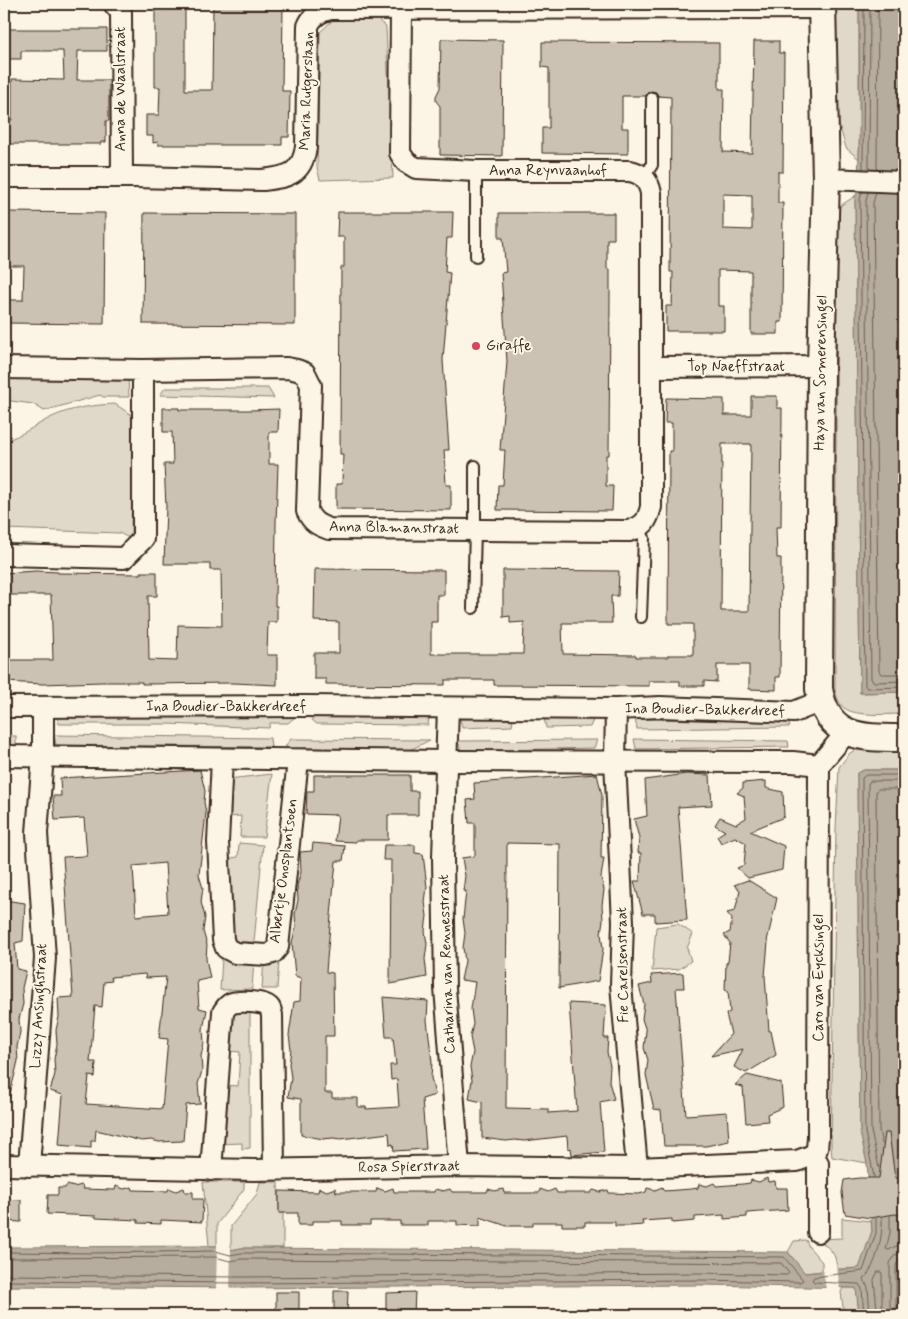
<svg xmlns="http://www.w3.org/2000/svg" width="908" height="1319" viewBox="0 0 908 1319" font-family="Mynerve,sans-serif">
<rect width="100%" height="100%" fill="#fcf5e5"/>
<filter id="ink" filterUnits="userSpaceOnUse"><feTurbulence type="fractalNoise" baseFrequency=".02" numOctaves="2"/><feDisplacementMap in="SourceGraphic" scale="10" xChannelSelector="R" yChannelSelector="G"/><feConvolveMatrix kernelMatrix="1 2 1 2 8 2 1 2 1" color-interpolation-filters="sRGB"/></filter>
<g filter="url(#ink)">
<g fill="#e0d8c8" stroke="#8e8173">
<path d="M835 4H859V159L846 148 837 118Z"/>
<path d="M377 19 386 27 393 178 320 180 317 167 320 32 333 20Z"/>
<path d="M855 196 860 693 904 692V714C889 714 856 717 844 708 838 703 837 697 835 690L837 208Z"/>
<path d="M128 375 129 397H103L100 395 44 411 33 404 4 400V376Z"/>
<path d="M165 388H268L274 398 160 395Z"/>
<path d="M115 404 133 416 131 539 119 533 4 529V441C21 436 34 426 50 418 70 408 93 405 115 404Z"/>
<path d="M295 711 294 718 288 723H270L269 728 167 724H59L56 714Z"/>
<path d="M315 714 429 718 428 725 317 724 312 720Z"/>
<path d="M513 718 512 726 462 728 460 719Z"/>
<path d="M544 718H594L590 727 546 728Z"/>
<path d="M635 719 788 721 790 727 637 729Z"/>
<path d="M54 735 270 738 271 747 56 745Z"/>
<rect x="4" y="736" width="12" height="10"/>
<path d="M291 739H296L430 740 410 750 303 748 298 753 285 752 286 745Z"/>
<path d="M634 739 788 741 789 747 636 749Z"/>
<path d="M597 740 594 748 461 751 458 741Z"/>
<path d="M857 749 904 750V770H864L857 773 860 1132 867 1163 832 1157 831 1147 836 829 839 767 850 753Z"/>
<path d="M272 774 264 837H240L241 816 227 817 228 779Z"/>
<path d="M239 843 263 845 254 942H237L231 936 226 859 238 857Z"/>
<path d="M678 924 693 934 687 948 691 961 679 969 652 971 656 927Z"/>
<path d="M222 958 254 960 252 989 220 990Z"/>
<path d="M264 958 279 961 277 989H262Z"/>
<path d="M250 1006V1148L242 1149V1143L220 1144 224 1085 238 1086 240 1052 229 1051 232 1014Z"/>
<path d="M203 1182H244V1189L217 1224V1246H209Z"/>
<path d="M260 1182H278L279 1213H283V1248H241L231 1250V1226L257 1194Z"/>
<path d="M842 1218 871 1221 872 1231 860 1268 837 1269C836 1263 836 1257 832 1252 828 1246 823 1246 821 1239L842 1238Z"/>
<path d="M806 1240 809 1247 822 1262V1271L804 1273 788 1252 794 1241Z"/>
<path d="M904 1263V1315H901V1265Z"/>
<path d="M843 1288H857L859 1315H844L841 1292Z"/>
</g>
<g fill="#b7ad9e" stroke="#85796b">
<path d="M859 4H904V692L860 693 855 196 857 193 860 138Z"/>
<path d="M864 770H904V1263L901 1265V1315H859L856 1288 701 1285 242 1288 4 1286V1247L217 1246 231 1250 241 1248 788 1252 805 1273 859 1268 872 1231 867 1163 860 1132 857 773Z"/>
</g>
<g fill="#fcf5e5">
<path d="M217 1243 231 1247 230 1291H216Z"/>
<path d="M837 1267 840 1290H826L823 1269Z"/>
</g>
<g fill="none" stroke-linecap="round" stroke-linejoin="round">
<g stroke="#6d5e51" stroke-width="1">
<path d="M863 169 864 4"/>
<path d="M869 169 870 4"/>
<path d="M877 170 878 4"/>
<path d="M862 192 860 199 865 686 867 688 904 687"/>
<path d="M868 192 866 201 871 679 874 682 904 681"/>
<path d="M876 192 873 203 879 671 881 674H904"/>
<path d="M882 1144 879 1130 876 791 878 789H904"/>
<path d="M879 1168 871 1131 868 784 870 781H904"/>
<path d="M874 1177 865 1132 862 778 866 775H904"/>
<path d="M890 1216V1233L886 1249 889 1250 896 1246 904 1245"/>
<path d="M4 1252 94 1253 216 1251 230 1255 241 1253 784 1257 803 1280 800 1282 701 1280 242 1283 4 1281"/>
<path d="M4 1258 215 1257 230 1261 242 1259 781 1263 789 1273 787 1275 701 1273 242 1277 4 1275"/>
<path d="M878 1272H881L882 1274V1308L880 1310 877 1308 874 1280Z"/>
<path d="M864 1315 862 1289 859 1284 814 1282 812 1280 814 1277 863 1271 876 1233V1218"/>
<path d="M870 1315 868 1288 864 1279C877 1265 883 1236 882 1217"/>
<path d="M890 1315V1263L895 1255 904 1253"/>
<path d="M896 1315V1265L899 1260 904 1259"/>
</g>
</g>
<g fill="#ccc2b3" stroke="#3b2a1e" fill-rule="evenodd">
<path d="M155 4H185V90H212L213 4H283L282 91H290L289 137H282V145H158V142L153 143V136H146V115H159L160 87H155Z"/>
<path d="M4 29H107V51H78L77 80H109V121H106V142H101V144H4V120H12V79L64 80 63 51H21V59H4Z"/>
<path d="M441 39 503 40 502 156 440 155V106L436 101V96L440 88Z"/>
<path d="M754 41H779V53H784L783 172H778V203H783L782 322H778V334H751V271L718 270V306H724V331H666V306H672L673 272H670L671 97 658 96 656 92 652 91 648 92 646 96H622V128H628V154L542 153V128H549V68L542 67V42L719 43V89H724L723 152 752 153ZM723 194 752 195V230L723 229Z"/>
<path d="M4 212 105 213 104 324 4 323V300H23L24 266H8V236H4Z"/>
<path d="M338 212H453L452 238H447L445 272 450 273 443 360 449 450H444L446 485H451V510L336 509V484H342L343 454H340L341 267H344V237H337Z"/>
<path d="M144 213 295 214V325L143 324Z"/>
<path d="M499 213H614V239H607V269H610V298L609 455H606V486H613L612 511 497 510 498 485H503L505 450H500L507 362 501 273 506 272 503 238H499Z"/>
<path d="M751 396H777V408H782L781 527H776L777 558H781L780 677H776V690L749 689V665H717V682L704 681V686H680V681H649V686L494 685V680H445V685L326 684V679H314V653H339V622L314 621 315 569 444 570V595H437V622H431V654H523L524 622 510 623V616L503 617V570L619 571 618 596H611L612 623H562L563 654 636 655V657H668V655H693V624H668L669 451H672V423H665L666 398 724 399V415H751ZM722 444H751L749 611H721Z"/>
<path d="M163 408H179V410H250L279 409 278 432H269V464H278L276 522 275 606H277V622H268L267 655H277V685L234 683 142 684V682H101L43 684 4 682V660H53L51 595H4V573L36 571 58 572V573L141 574V572H157V596H148L149 660 177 661 178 625 222 626 221 570H210V564H164L166 507 164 464H173L172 432H163Z"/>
<path d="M200 770 205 791 204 802 206 813 199 875 203 888 201 902 205 917 203 931 207 945 206 959 210 978 197 981 199 1008 207 1010 203 1029 204 1043 201 1056 202 1071 198 1084 200 1104 186 1105 183 1141 159 1142 151 1140 142 1141 96 1130 95 1141H91V1148L59 1145 63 1095 50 1091 55 1074 54 1059 57 1044 56 1030 59 1017 58 998 73 997 63 857 87 856 84 818 55 820 53 796H61L60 778ZM165 863 168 913 136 916 133 866ZM145 974 146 978 166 977 159 1038 168 1039 162 1109 86 1104 89 1076 95 1077 96 1062H90L95 1006 102 1007 104 982 112 981 111 977Z"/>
<path d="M597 774 602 795 601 858H604L601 877 604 890 602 905 603 920 601 933 603 949 598 981 559 988 560 844 507 843 506 1108 548 1109V1113L577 1111 569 1003 606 1005 604 1038H608L607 1052 610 1066 609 1082 614 1099 600 1102 604 1152 572 1155 571 1148 568 1149 567 1136 524 1141 515 1140 506 1141 482 1138V1102L469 1099 472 1080 470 1067 473 1052 470 1037 473 1024 471 1009 475 982 461 980 465 961 463 948 465 933 463 919 466 891H463L465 876 462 858 475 856V823H469L467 800 475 799 474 783Z"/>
<path d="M686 774 710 775 712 805 678 807 687 920 655 922V914H643L634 881H640L641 853H638L639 838 634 819 647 816 645 780Z"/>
<path d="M314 775H410V791H418V815H388V840H356V842L335 841 338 815 306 814 307 791H314Z"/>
<path d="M766 781V788L783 792 784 817 750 831 784 846 782 870 748 878 737 868 744 865 746 843 735 837 721 843 717 836 725 831 715 825 720 817 736 824 746 818 744 796 737 793 743 788V783Z"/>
<path d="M313 843 345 846 343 861H336L327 959 326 972 333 973 334 1036H325V1093H332V1098H358V1107H366V1109L399 1107 397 1079 391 1080 390 1065H396L393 1037H386L383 997 428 1001 427 1020 432 1062 431 1078 435 1095 422 1099 426 1149 394 1151 393 1144 390 1145 389 1133 341 1139 333 1138 323 1139 301 1135V1099L288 1097 291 1078 289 1064 291 1050 289 1035 294 1002 300 1001 301 978 295 976 292 942 296 927 295 914 298 900 297 885 301 872 300 852 312 851Z"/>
<path d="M384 845H415V853L423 854 427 887 425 902 427 916 425 931 427 944 425 959 427 977 390 984 391 860H383Z"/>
<path d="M748 880 777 898 767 941 768 942 765 976 769 1031H771L776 1055 746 1073 734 1067 743 1049 711 1056 731 1034 726 1014 730 1012 728 991 725 990 726 963 728 962 730 943 724 935 730 932 732 919 727 913 735 911 740 890 734 885Z"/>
<path d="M4 900 25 903 23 941 15 943 17 969 26 971 22 988 23 1004 19 1019 20 1032 17 1047 18 1061 9 1098 4 1097Z"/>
<path d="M683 973 684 988H676L686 1115 727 1112 729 1141 706 1146H664L661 1110 654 1109 646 1075 648 1060 644 1048 646 1031 642 1019 644 1004 639 986 652 983 651 975Z"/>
<path d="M747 1075 781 1083 783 1107 767 1114 768 1121 746 1123 743 1087 735 1085Z"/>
<path d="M885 1133H889L895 1178H904V1216L895 1214 870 1218 845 1214 842 1193 844 1180 859 1178H879Z"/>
<path d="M767 1178 768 1182 775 1181 776 1188H787L788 1210 747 1213V1217L724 1219V1215L695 1217V1221L684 1222 672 1223V1219L642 1221 643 1225 630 1226H615V1222H585V1226H562V1222H533V1226H507L480 1217V1226L457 1225V1221H428V1225H400V1221H370V1225H342V1221H312V1225H298V1213H279V1191L318 1192 319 1188 327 1191 335 1188 336 1192H376L377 1188 385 1191 393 1188 394 1192H434L435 1189 443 1191 450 1189 452 1192H487L488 1189 495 1191 503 1189 504 1193H539L540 1189 548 1192 555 1189 557 1193H591L593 1190 600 1192 608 1190 609 1193 639 1194 646 1192 647 1188 655 1190 662 1187 664 1191 691 1189 698 1188 699 1184 707 1186 714 1183 716 1186 743 1184 750 1183 751 1180 759 1182Z"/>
<path d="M67 1185 74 1187 82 1185 83 1189 115 1190 116 1186 124 1189 132 1187 133 1190 168 1191 169 1188 176 1191 184 1188 185 1192H193V1199H203L202 1222 161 1220V1224L138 1223V1220L96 1218V1216L47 1214 48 1195H58V1188H65Z"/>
<path d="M4 1199 21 1200V1222L4 1221Z"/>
<path d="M334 1291H348L347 1315H334Z"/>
<rect x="276" y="1292" width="23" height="23"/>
<path d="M415 1292 414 1315H386V1293Z"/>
</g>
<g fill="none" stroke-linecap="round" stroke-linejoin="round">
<defs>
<g id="service">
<path d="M476 171V256"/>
<path d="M644 177 652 165V98"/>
<path d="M639 527 644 538 641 617"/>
<path d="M473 608 475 529V466"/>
</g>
<g id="minor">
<path d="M114 4 121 12 122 177"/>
<path d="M4 177H134L263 180C287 177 302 175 306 147L308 26C312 16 321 11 331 9L822 8"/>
<path d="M826 179 904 182"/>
<path d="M652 367 821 366"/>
<path d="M4 368 143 370V539L124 558 4 555"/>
<path d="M143 370 287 368 297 370 305 373 311 385 307 511C312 522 318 525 329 529L629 531C644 526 647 522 651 507V193C648 180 643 174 630 171H476L416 168 406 162 400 153 401 9"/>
<path d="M4 707 306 706 616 709 660 707 794 712 821 701"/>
<path d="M448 708 443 857 445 988 459 1166"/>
<path d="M616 709 615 761 623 922 621 985 637 1168"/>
<path d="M4 756 446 761 793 762 819 765"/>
<path d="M222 759 218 842 223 940 226 948 235 953 266 955 273 953 278 947 298 760"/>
<path d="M813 1155 817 1149 818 1137 819 765 847 732"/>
<path d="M813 1155 818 1163V1232"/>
<path d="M4 1165 254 1170 459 1166 637 1168 797 1161 813 1155"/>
<path d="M29 1166 45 958 37 833 43 756V707"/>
<path d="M211 1170 223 1012C225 1009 227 1005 232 1003 239 1001 263 1001 269 1007 271 1009 271 1012 272 1015L274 1169"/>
</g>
<path id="tertiary" d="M822 4 826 179 821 366 819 689C828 739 861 738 904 738"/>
</defs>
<use href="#service" stroke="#3b2a1e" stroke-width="14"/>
<use href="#minor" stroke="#3b2a1e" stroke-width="24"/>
<use href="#tertiary" stroke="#3b2a1e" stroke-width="30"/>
<use href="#service" stroke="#fcf5e5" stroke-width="10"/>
<use href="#minor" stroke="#fcf5e5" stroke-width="20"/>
<use href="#tertiary" stroke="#fcf5e5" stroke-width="26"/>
</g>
</g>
<circle fill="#d1495b" stroke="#fcf5e5" stroke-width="2" cx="476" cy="346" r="5"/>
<g text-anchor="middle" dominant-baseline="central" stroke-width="4" stroke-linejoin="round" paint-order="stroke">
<g font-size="15" fill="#3b2a1e" stroke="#fcf5e5">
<text transform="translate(121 89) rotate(-90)">Anna de Waalstraat</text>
<text transform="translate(307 91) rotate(-88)">Maria Rutgerslaan</text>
<text x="548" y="171">Anna Reynvaanhof</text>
<text x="736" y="367">Top Naeffstraat</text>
<text transform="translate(821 373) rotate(-89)">Haya van Somerensingel</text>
<text transform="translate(394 528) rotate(1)">Anna Blamanstraat</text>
<text x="226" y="707">Ina Boudier-Bakkerdreef</text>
<text transform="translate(705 710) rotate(1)">Ina Boudier-Bakkerdreef</text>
<text transform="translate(284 871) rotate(-83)">Albertje Onosplantsoen</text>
<text transform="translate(447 964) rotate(-92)">Catharina van Rennesstraat</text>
<text transform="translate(623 965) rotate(-91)">Fie Carelsenstraat</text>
<text transform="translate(819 978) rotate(-90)">Caro van Eycksingel</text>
<text transform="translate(39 1006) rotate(-87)">Lizzy Ansinghstraat</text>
<text transform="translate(409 1167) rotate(-1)">Rosa Spierstraat</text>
</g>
<g font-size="15" fill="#3b2a1e" stroke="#fcf5e5" text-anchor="start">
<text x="486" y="346">Giraffe</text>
</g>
</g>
<rect width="908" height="1319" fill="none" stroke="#fcf5e5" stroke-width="20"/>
<rect x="10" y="10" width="888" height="1299" fill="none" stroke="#3b2a1e" stroke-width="2" filter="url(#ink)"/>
</svg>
